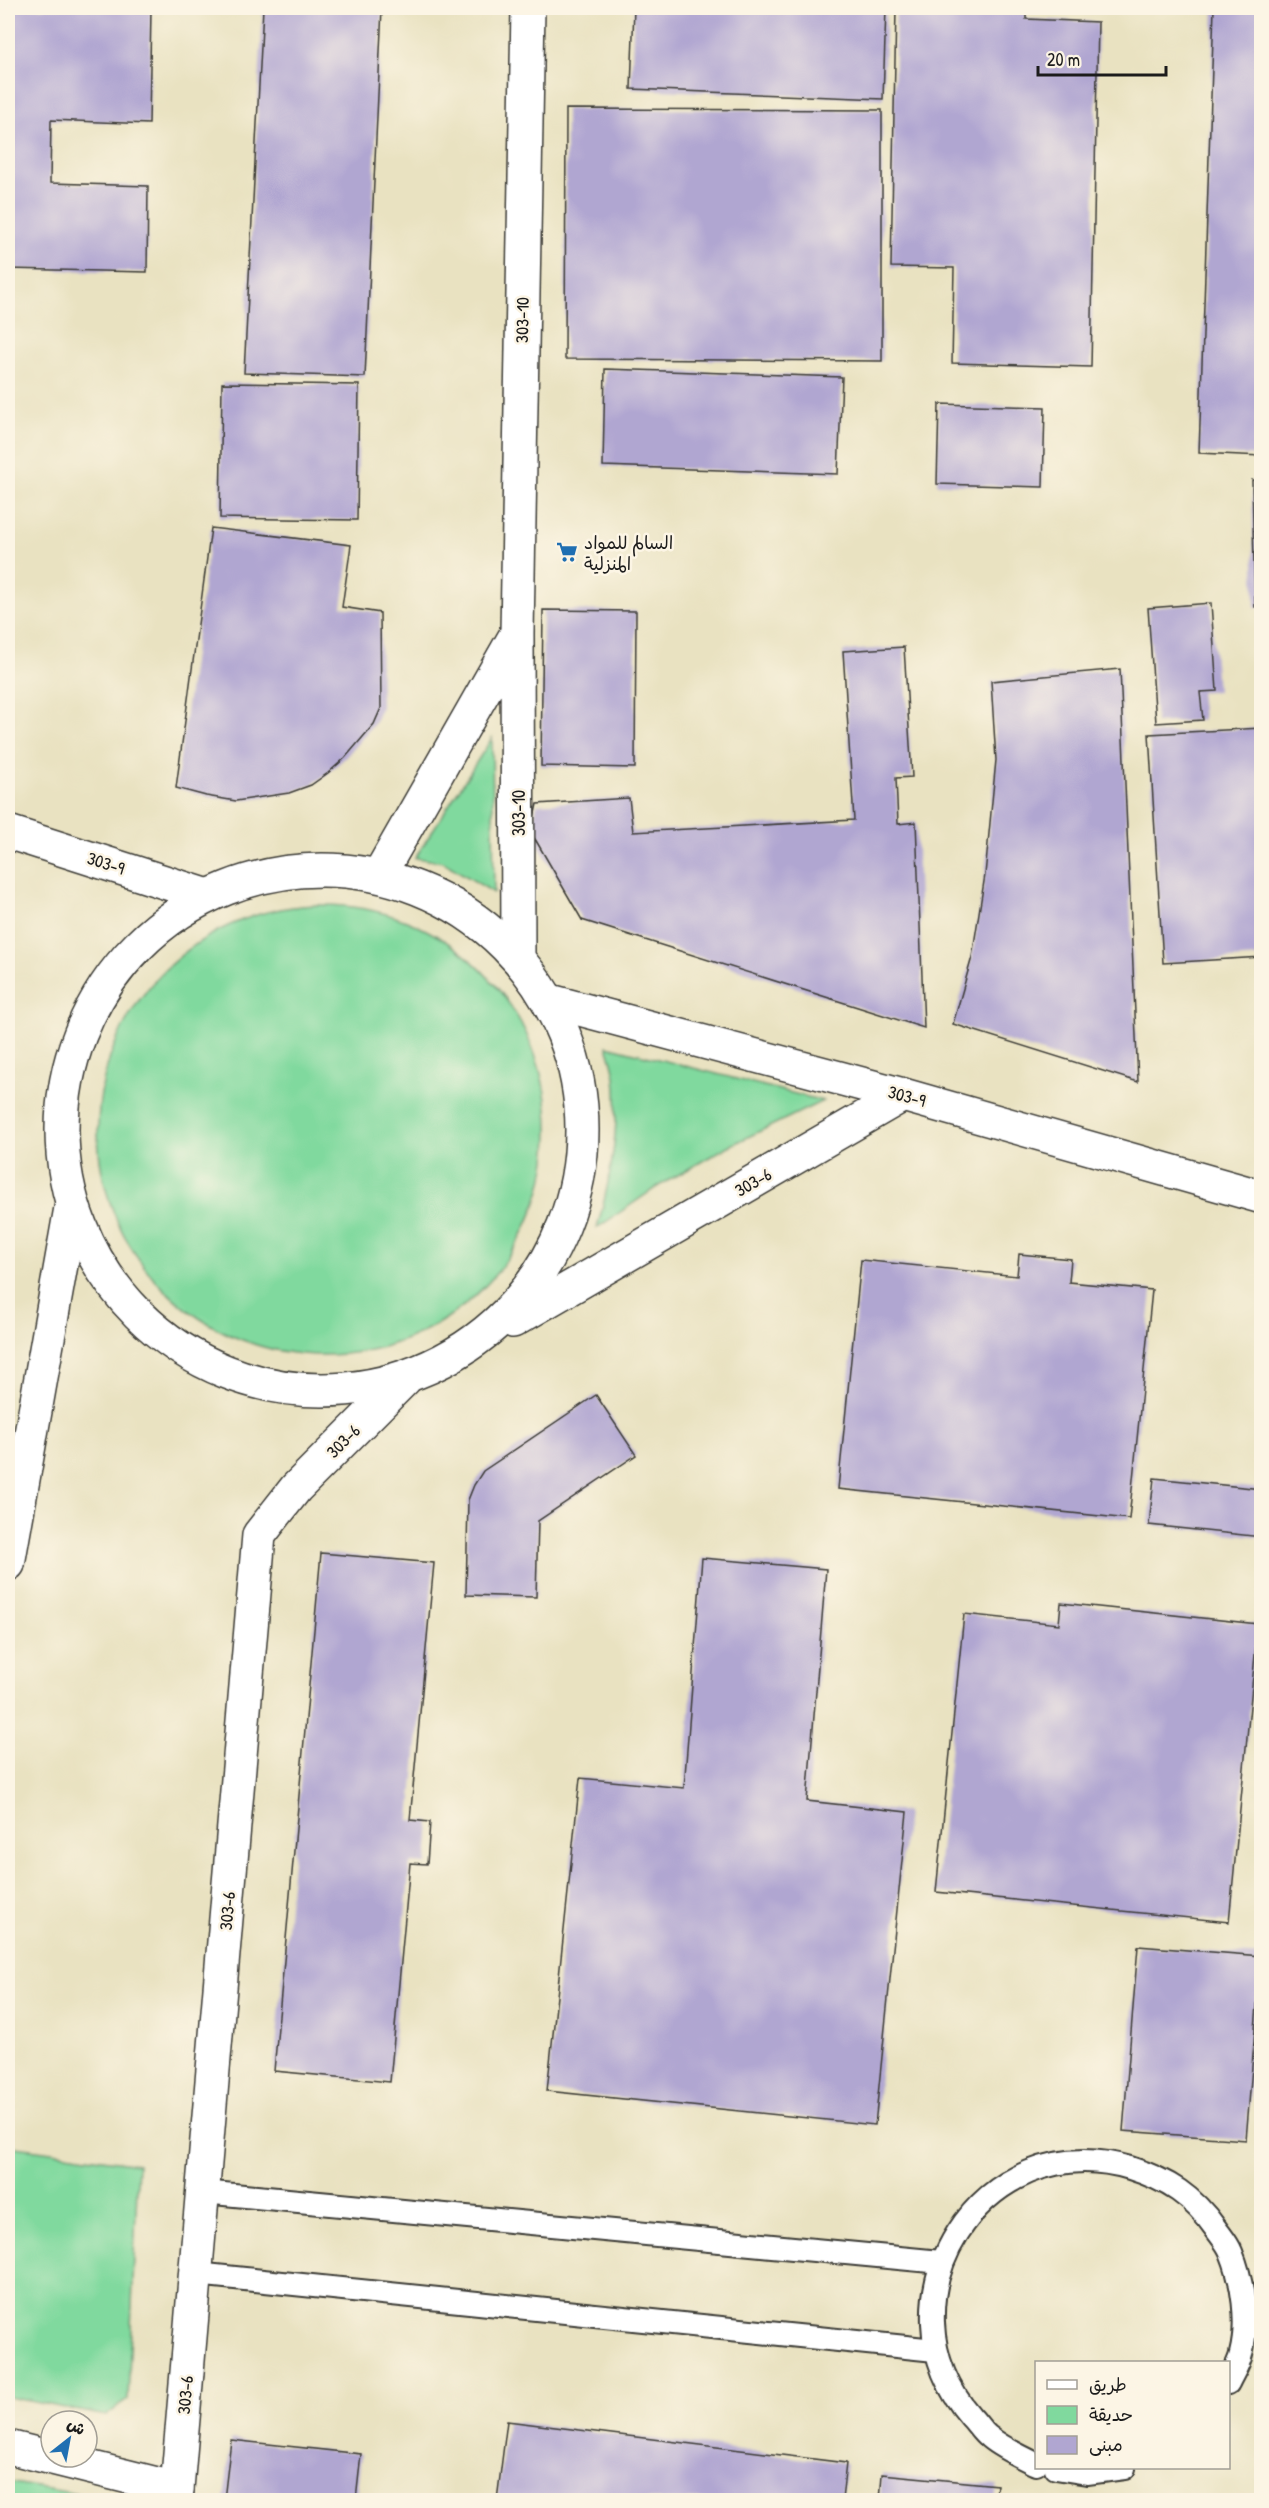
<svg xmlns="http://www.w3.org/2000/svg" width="1269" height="2508" viewBox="0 0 1269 2508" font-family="'Patrick Hand','Playpen Sans Arabic',sans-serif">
<rect width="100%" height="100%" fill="#fcf5e5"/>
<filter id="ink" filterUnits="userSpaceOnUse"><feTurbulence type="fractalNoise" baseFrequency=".0167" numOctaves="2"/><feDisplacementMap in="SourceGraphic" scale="12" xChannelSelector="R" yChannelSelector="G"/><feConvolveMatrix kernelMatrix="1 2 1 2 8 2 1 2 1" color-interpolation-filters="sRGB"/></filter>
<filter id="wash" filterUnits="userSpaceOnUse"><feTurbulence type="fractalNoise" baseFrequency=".008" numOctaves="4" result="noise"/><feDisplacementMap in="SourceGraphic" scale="24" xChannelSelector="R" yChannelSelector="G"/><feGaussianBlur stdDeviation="1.35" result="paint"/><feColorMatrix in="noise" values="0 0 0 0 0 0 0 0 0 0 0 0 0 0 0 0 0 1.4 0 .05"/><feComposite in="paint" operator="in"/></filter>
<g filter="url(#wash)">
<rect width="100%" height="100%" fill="#e9e2c1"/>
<g fill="#80d99e" stroke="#4e7a5d" stroke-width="1.5">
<path d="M492 738 494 893 443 862 415 858Z"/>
<circle cx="323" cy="1130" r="225"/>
<path d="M607 1046 823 1101 727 1147 657 1187 597 1228C610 1182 620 1126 615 1077 614 1067 610 1056 607 1046Z"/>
<path d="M8 2146 138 2164 128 2399 106 2416 8 2397Z"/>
<path d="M8 2482 106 2499 110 2500H8Z"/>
</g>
<g id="blocks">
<g fill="#b0a6d1">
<path d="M8 8H151L149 124 51 120 50 183 148 186 147 272 8 269Z"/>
<path d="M263 8H382L365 377 244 373Z"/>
<path d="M634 8H886L883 99 631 89Z"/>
<path d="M896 8H1026V19L1098 22 1091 367 952 363 954 268 891 267Z"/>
<path d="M1214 8H1262V456L1199 453Z"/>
<path d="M566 109 882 110V361L565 359Z"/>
<path d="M605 369 842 377 838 474 603 466Z"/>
<path d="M222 383 359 385 357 520 220 518Z"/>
<path d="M939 404 1045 407 1043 487 937 484Z"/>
<path d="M1252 480H1262V607H1255Z"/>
<path d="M211 528 351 545 342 607 380 613 381 708 374 724 345 758 328 773 311 785 289 793 236 801 206 796 176 788Z"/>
<path d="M1211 603 1217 691 1200 692 1203 720 1156 723 1148 608Z"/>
<path d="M543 610 636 611 635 768 541 766Z"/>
<path d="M904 647 912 777 896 778 898 824 916 822 924 1028 582 920 531 832 537 804 629 798 633 832 854 820 843 651Z"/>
<path d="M1120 669 1138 1082 953 1024 972 957 985 875 996 760 991 681Z"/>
<path d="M1262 728V957L1163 963 1149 734Z"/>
<path d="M1019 1254 1071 1259 1069 1282 1152 1290 1129 1519 838 1489 861 1260 1017 1276Z"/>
<path d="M596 1395 636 1455 538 1521 536 1597 466 1595 468 1500 474 1485 483 1471Z"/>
<path d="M1154 1478 1262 1489V1537L1149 1525Z"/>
<path d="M321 1553 434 1563 410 1820 430 1822 427 1864 410 1863 390 2082 274 2071Z"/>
<path d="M702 1558 826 1569 807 1801 907 1812 875 2125 547 2091 580 1778 684 1788Z"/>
<path d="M1061 1603 1258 1624 1229 1922 936 1892 964 1614 1059 1624Z"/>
<path d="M1138 1946 1261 1956 1246 2140 1123 2131Z"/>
<path d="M507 2421 846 2463 842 2500H497Z"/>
<path d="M231 2440 361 2454 356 2500H224Z"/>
<path d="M882 2474 997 2485 995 2500H880Z"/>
</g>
</g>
</g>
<g filter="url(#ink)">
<use href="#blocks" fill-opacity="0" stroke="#3b3a35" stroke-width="1.5"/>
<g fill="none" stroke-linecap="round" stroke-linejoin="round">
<defs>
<g id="lane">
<path d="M203 2192 941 2262"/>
<path d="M196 2274 935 2350"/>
<path d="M1036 2464C1022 2457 1002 2448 989 2437 982 2432 977 2423 971 2417 871 2301 983 2124 1130 2168 1168 2180 1193 2196 1216 2229 1221 2236 1228 2244 1231 2252 1243 2281 1249 2323 1241 2354 1239 2364 1232 2374 1228 2383"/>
<path d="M1056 2468 1087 2473 1124 2468"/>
</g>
<g id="street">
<path d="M8 832 205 895"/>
<circle cx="322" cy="1130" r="260"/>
<path d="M379 875 516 635"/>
<path d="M518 957 517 633 528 8"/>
<path d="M550 1001 903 1095 1262 1197"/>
<path d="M513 1321 903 1095"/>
<path d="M8 1564 71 1208"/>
<path d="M8 2447 177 2489"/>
<path d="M176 2500 259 1535 296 1488 405 1379"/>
</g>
</defs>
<use href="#lane" stroke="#3b3a35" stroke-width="26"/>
<use href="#street" stroke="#3b3a35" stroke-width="36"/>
<use href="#lane" stroke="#fff" stroke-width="22"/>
<use href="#street" stroke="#fff" stroke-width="33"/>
</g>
</g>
<defs>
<symbol id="supermarket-bare" viewBox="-9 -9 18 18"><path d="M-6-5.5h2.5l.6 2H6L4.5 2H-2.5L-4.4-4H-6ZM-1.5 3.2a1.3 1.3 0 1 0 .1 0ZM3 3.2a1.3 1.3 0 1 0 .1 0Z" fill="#1f6fb2" stroke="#fcf5e5" stroke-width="2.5" paint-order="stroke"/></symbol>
</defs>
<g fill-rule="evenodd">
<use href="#supermarket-bare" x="552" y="537" width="30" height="30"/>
</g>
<g text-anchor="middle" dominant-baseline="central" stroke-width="5" stroke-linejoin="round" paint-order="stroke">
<g font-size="18" fill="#1c1c1c" stroke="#fcf5e5">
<text transform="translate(522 320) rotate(-89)">303-10</text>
<text transform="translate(518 813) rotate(-90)">303-10</text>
<text transform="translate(106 863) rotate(18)">303-9</text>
<text transform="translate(907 1096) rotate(15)">303-9</text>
<text transform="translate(753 1182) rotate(-30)">303-6</text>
<text transform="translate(343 1441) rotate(-45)">303-6</text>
<text transform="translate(227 1911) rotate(-85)">303-6</text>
<text transform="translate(185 2395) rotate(-85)">303-6</text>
</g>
<g font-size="18" fill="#1c1c1c" stroke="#fcf5e5" text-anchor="start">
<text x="584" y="542">السالم للمواد<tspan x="584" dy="21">المنزلية</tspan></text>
</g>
</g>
<rect width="1269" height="2508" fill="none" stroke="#fcf5e5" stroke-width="30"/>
<rect x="1035" y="2361" width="195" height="108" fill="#fcf5e5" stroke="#a29e95" stroke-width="1.5"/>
<rect x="1047" y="2380" width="30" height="9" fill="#ffffff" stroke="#a29e95" stroke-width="1.5"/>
<text x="1089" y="2391" font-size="18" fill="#1c1c1c">طريق</text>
<rect x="1047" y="2406" width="30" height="18" fill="#80d99e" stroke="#a29e95" stroke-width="1.5"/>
<text x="1089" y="2421" font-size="18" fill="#1c1c1c">حديقة</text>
<rect x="1047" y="2436" width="30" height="18" fill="#b0a6d1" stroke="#a29e95" stroke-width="1.5"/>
<text x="1089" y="2451" font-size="18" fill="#1c1c1c">مبنى</text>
<g transform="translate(69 2439) rotate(31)"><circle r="28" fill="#fcf5e5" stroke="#a29e95" stroke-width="1.5"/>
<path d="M0-4.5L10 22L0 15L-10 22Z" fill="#1f6fb2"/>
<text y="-9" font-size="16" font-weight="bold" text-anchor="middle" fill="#1c1c1c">ش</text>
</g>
<path d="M1038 66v9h128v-9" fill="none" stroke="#1c1c1c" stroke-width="3"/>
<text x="1047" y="66" font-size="18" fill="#1c1c1c" stroke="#fcf5e5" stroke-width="4.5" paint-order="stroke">20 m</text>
</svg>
